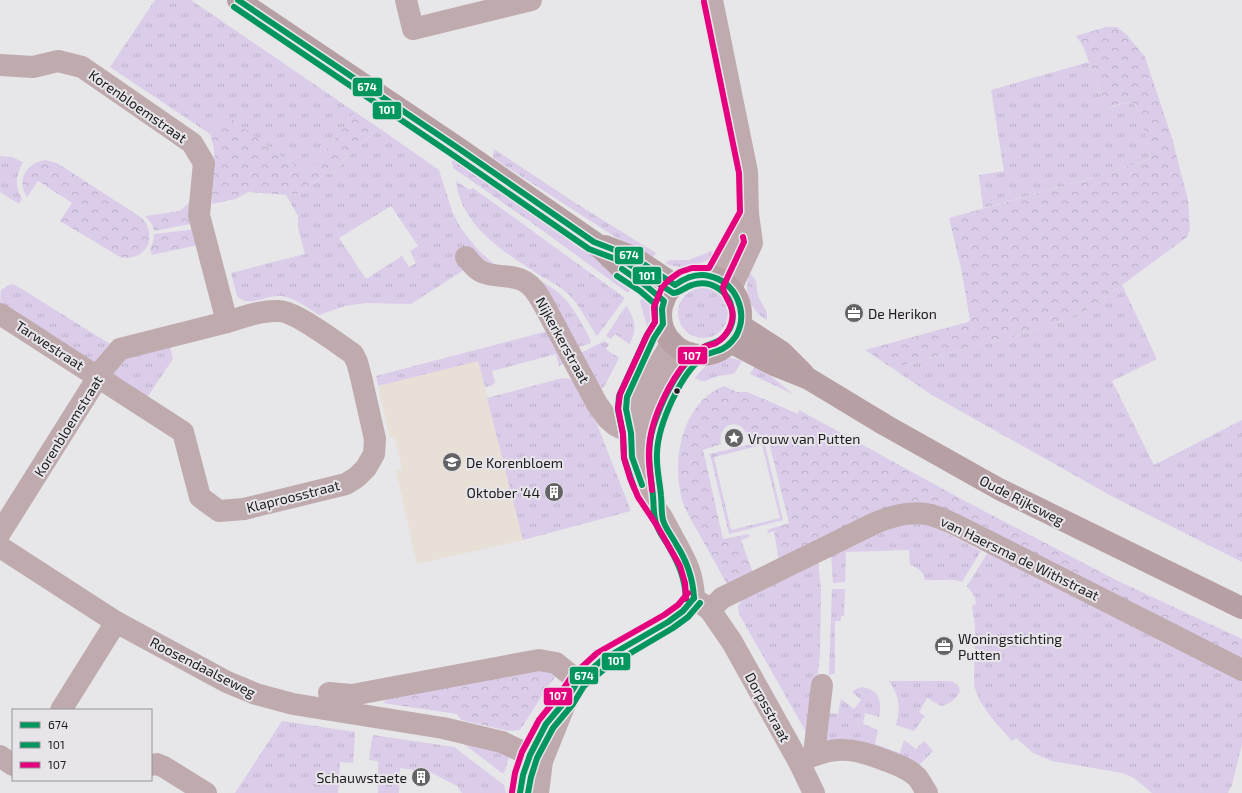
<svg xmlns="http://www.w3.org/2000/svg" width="1242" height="793" viewBox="0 0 1242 793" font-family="'Exo 2',sans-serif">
<defs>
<pattern id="grass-tufts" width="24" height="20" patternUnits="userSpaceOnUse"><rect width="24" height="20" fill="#dbcdea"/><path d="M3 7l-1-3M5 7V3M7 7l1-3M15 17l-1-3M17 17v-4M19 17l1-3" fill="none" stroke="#bbafc8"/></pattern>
<pattern id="forest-crowns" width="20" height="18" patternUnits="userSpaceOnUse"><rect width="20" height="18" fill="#dbcdea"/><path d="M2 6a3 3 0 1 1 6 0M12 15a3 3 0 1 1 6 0" fill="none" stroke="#bbafc8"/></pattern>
</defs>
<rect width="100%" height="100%" fill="#e7e6e9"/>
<path fill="#e8dfd6" d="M478 360 523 540 417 564 396 471 402 470 395 437 390 438 378 386Z"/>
<g fill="url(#grass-tufts)" fill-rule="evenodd">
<path d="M155 0H191L355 112 307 175 225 115 210 134 110 67Z"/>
<path d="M1089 62 1106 106 1108 108 1129 102 1133 103C1143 116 1149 141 1150 158L1147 160 1103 175 983 208 979 175 1004 171 991 90Z"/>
<path d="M379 128 439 170 452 211 460 227 478 250 493 263 506 270H464L411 304 366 303 345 306 319 315C307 307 296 299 282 296 268 294 248 309 237 296L231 273 305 254 298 228V216L286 195 297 194 324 175 337 171 345 159ZM391 206 418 246 410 251 416 263 409 267 402 256 366 279 339 238Z"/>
<path d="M494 149 577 204 656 253 651 260 493 158Z"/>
<path d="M451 155 554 226 634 285 628 293 528 220 453 168Z"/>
<path d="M0 156 12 157 23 162C16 176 14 185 22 199L19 204 0 192Z"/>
<path d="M456 181 470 190 473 188 625 298 598 335H596C587 321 579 303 566 292 558 285 547 280 538 274 504 252 461 226 456 181Z"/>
<path d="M711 251 717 253C706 265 679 271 665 263L670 260H689Z"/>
<path d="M750 273 756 281 758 296 767 313V320C751 312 742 290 750 273Z"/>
<path d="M541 281C563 294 571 303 583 326 586 331 590 337 591 343L579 347Z"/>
<path d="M13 284 17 286 110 344 96 363 0 304 1 290 9 285Z"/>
<path d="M1122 285 1157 359 1112 381 1154 465 1242 420V562L1115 498 932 395 892 368 1020 335 1075 315 1090 308Z"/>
<circle cx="703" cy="313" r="25"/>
<path d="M643 295C657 311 653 324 645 342L647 326 640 302Z"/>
<path d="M626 306C635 317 638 332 629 344L615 334 611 339 606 336Z"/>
<path d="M552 330 565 360 563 364 559 366 556 354 492 371 495 382 491 386 485 387 478 361 378 386 376 376Z"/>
<path d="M604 341 609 344 606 349 619 358 604 387 598 390 577 355Z"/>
<path d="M169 342 173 359 146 399 109 371 124 353Z"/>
<path d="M732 358 742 361 736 371 733 374 718 376 705 381H701L695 378C705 364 715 359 732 358Z"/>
<path d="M756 364 793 394 750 374Z"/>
<path d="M566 378 573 380 593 414 631 511 523 540 487 398 559 379Z"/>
<path d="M764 441 783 520 729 534 710 454ZM762 445 780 518 731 530 714 457Z"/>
<path d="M912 522 933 526 981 551 962 582 955 580H925C923 572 918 567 910 565L909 550 846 552 845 582 833 583 831 555 893 526Z"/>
<path d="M990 549 1242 675V744L1232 785 1228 793H1152L1134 778 1123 773 1052 761 1033 753 1016 738 1012 741C997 724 980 708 974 685L975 626 972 606 976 604 975 597 967 586Z"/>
<path d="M818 561 821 589 820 654 810 739 739 614 738 606 743 599Z"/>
<path d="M832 589H845L844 616H841V621H835V673L829 675Z"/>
<path d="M889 681H950C970 687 955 703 941 706L927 698 919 712 925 716 914 731 896 725C901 708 899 695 889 681Z"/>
<path d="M862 687C880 690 882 701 879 717L865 713 863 724 878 730 875 744 900 753 904 740 916 749 924 741 933 751 918 766 853 740 843 739 825 742 830 713 838 714 841 699 854 709 861 700 852 692 856 689Z"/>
<path d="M282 721 355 732 353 763 340 762 338 793H235Z"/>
<path d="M373 735 454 747 504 785 506 793H462L457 786 430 772 400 768 399 793H378V761L369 760 371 744Z"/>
<path d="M460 741 500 748 509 758 504 773H502Z"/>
</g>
<g fill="url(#forest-crowns)">
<path d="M1106 27H1117L1127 35 1145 57 1172 138 1188 200 1190 229 1187 237 1122 285 1090 308 1075 315 1020 335 892 368 865 350 968 322 970 320 961 268 949 218 1103 175 1147 160 1150 158C1149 148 1140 108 1133 103 1129 100 1113 106 1108 108L1106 106 1083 46 1076 36Z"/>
<path d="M355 112 379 128 345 159 337 171 324 175 297 194 286 195 249 192 235 199 212 204C212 181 219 156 210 134L225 114 307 175Z"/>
<path d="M45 160 57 163 142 218C159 238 145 262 120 257L60 221 72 203 38 181 27 197C16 180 26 163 45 160Z"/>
<path d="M193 199 195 223 154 231 152 224 145 216 180 211Z"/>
<path d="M197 229 198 245 152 255 150 249 153 242 154 234Z"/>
<path d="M724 386 737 392H747L752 394 798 414 799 410 963 500 1116 580 1242 639V662L938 510 779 561 774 531 768 533 767 530 789 523 767 434 748 438C742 416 717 422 721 444L703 450 723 539 749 534V537L741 540 753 573 728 586C718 568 708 550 698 532 692 521 684 509 681 496 672 457 683 402 724 386Z"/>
<path d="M545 665 556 676 549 685 520 730 509 731 461 720 457 714 383 703 396 692Z"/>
</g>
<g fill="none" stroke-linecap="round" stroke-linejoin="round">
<g stroke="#bfabae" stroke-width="22">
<path d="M406 0 413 29 531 0"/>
<path d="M712 0 747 172 748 214 752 243 731 288"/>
<path d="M0 65 33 67 58 61 82 67 192 143 204 163 199 215 227 322 120 349 103 369 0 533"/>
<path d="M466 257C471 263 477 271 485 273 498 278 516 274 527 283 535 288 539 297 544 305L597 404 608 419 615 425 648 442"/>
<path d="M713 276 748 214"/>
<path d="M0 314 183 432 200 497 219 511 244 509 346 484 357 477 366 468 374 454 375 439 361 377 357 362 353 354C337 343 295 311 279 311 261 310 244 317 227 322"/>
<path d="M672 342C656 369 635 402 631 433 628 452 636 475 644 492 649 502 658 510 663 519 666 525 669 530 672 536 684 558 693 571 694 598L710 610 732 642 799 762 814 793"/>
<path d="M648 457C648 444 649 429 653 417 662 394 677 373 690 353"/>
<path d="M0 547 116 622 227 682 256 694 293 704 443 728 502 742 542 761"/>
<path d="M710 610 722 598 873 524C891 516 911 510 931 515 939 517 947 521 954 524L1242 670"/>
<path d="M329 693 352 695 539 660 556 663 578 681"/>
<path d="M61 710 116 622"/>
<path d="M814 754 822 685"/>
<path d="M0 756 13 765"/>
<path d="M799 762C833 745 853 747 887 761 898 765 909 769 917 777 921 782 924 788 927 793"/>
<path d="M151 765 157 764 164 767 206 793"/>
<path d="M520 793 523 775 537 742"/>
<path d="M538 793 542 761 567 699 578 681 602 660 668 622 683 611 694 598"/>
</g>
<g stroke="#b7a0a3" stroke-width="22">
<path d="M238 0 458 148 594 242 624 271 645 285 664 301"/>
<path d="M605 246 633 257 675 285"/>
<circle cx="701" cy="315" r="40"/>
<path d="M740 325 782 352 803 373"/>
<path d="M730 342 774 365 809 379 885 425 999 489 1242 608"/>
</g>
<defs>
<g id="bus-1">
<path d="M238 0 458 148 594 242 633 257 675 285C685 278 697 273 709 276 736 282 749 312 736 336 732 342 725 349 717 351 714 352 709 353 706 355 681 371 658 425 657 453 656 468 660 482 661 496 662 504 661 512 663 520 665 528 672 536 676 544 687 561 693 578 694 598"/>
<path d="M622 269 645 285 664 301 662 309 663 324 654 338 627 397 626 409 631 433 632 457 642 485"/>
<path d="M520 793 523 775 530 755 546 724 567 699 578 681 602 660 668 622 683 611 694 598"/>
</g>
<g id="bus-2">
<path d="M234 7 453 155 589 249 629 264 673 293C680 293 685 287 692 285 710 279 730 291 732 310 734 318 732 327 727 333 720 344 711 342 702 348 681 362 664 396 656 419 645 447 650 468 653 496 654 506 653 517 657 526 660 534 665 540 669 547 679 564 685 579 686 599"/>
<path d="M617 276 640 291 655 304V322L647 335 619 396 618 410 623 434 624 458 634 488"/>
<path d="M528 793 531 777 537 758 553 728 573 704 584 686 607 667 673 628 688 617 700 603"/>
</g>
<g id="bus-3">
<path d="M652 490C651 477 648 464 649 450 650 418 675 366 702 348 706 345 712 345 716 343 723 339 729 331 731 324 737 306 724 300 723 287L744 242 743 237"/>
<path d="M686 598 685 583 680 566 656 524 638 497 630 478 624 458 623 434 618 408 620 394 647 335 655 322 654 307 662 287 670 279 680 272 692 268H709L740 212 739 173 704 2"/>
<path d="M512 792 515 773 522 752 539 720 560 694 572 676 597 653 664 615 678 605 688 593"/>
</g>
</defs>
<use href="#bus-1" stroke="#e7e5ea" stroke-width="9"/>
<use href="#bus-2" stroke="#e7e5ea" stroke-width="9"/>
<use href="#bus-3" stroke="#e7e5ea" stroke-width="9"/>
<use href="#bus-1" stroke="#00965e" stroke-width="6"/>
<use href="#bus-2" stroke="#00965e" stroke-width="6"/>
<use href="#bus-3" stroke="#e5007d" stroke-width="6"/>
</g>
<defs>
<symbol id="office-disc" viewBox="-11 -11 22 22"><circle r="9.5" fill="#636264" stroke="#e7e5ea"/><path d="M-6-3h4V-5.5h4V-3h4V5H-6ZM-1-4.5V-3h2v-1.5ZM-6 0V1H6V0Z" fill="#fff"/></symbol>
<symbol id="sight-disc" viewBox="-11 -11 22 22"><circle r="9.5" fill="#636264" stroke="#e7e5ea"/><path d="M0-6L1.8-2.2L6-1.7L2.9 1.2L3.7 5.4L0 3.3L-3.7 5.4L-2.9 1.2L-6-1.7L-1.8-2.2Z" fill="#fff"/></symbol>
<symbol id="school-disc" viewBox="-11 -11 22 22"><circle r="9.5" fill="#636264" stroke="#e7e5ea"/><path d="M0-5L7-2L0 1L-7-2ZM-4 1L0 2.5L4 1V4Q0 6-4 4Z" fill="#fff"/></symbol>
<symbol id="building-disc" viewBox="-11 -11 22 22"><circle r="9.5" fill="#636264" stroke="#e7e5ea"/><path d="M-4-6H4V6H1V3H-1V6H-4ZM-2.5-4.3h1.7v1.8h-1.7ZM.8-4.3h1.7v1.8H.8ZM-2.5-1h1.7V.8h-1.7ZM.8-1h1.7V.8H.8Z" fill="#fff"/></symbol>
</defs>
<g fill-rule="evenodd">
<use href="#office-disc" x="843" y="302" width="22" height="22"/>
<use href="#sight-disc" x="723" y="427" width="22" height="22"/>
<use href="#school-disc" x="441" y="451" width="22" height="22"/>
<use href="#building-disc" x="543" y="481" width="22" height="22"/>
<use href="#office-disc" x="933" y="635" width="22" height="22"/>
<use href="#building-disc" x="410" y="766" width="22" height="22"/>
</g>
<circle fill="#1c1b1d" stroke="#e7e5ea" stroke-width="1.5" cx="677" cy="391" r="3.5"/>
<g text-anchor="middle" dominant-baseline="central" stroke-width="4" stroke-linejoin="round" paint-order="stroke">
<g font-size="14" fill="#1c1b1d" stroke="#e7e5ea">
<text transform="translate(138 106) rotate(35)">Korenbloemstraat</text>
<text transform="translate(563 340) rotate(61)">Nijkerkerstraat</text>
<text transform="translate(50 345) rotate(33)">Tarwestraat</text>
<text transform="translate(68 426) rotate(-58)">Korenbloemstraat</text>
<text transform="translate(293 496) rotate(-14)">Klaproosstraat</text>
<text transform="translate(1022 500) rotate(27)">Oude Rijksweg</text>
<text transform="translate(1020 558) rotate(26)">van Haersma de Withstraat</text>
<text transform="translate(203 667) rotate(27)">Roosendaalseweg</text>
<text transform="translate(768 707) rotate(61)">Dorpsstraat</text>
</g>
<g font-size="14" fill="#1c1b1d" stroke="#e7e5ea" text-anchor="start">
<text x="868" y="313">De Herikon</text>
<text x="748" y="438">Vrouw van Putten</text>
<text x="466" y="462">De Korenbloem</text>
<text x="540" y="492" text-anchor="end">Oktober '44</text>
<text x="958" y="638">Woningstichting<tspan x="958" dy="16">Putten</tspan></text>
<text x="407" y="777" text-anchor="end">Schauwstaete</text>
</g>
</g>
<g stroke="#e7e5ea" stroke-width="1.5">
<rect x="352" y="77" width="31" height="20" rx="4" fill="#00965e"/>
<rect x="372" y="101" width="30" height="19" rx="4" fill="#00965e"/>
<rect x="614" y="246" width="30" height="19" rx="4" fill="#00965e"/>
<rect x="632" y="266" width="30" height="19" rx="4" fill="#00965e"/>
<rect x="677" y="346" width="31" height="19" rx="4" fill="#e5007d"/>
<rect x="601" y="652" width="30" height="19" rx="4" fill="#00965e"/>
<rect x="569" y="666" width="30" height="19" rx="4" fill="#00965e"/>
<rect x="543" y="687" width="30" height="19" rx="4" fill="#e5007d"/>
</g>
<g font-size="11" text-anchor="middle" font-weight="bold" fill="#fff">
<text x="367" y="91">674</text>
<text x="387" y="114">101</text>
<text x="629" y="259">674</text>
<text x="647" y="280">101</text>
<text x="692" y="360">107</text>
<text x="616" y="665">101</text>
<text x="584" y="680">674</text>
<text x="558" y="700">107</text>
</g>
<rect x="12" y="709" width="140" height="72" fill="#e7e5ea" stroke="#969498"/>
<rect x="20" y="722" width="20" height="6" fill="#00965e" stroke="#969498"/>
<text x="48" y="729" font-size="12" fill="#1c1b1d">674</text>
<rect x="20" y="742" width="20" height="6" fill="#00965e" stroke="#969498"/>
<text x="48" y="749" font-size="12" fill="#1c1b1d">101</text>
<rect x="20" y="762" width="20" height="6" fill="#e5007d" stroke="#969498"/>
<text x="48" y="769" font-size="12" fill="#1c1b1d">107</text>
</svg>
